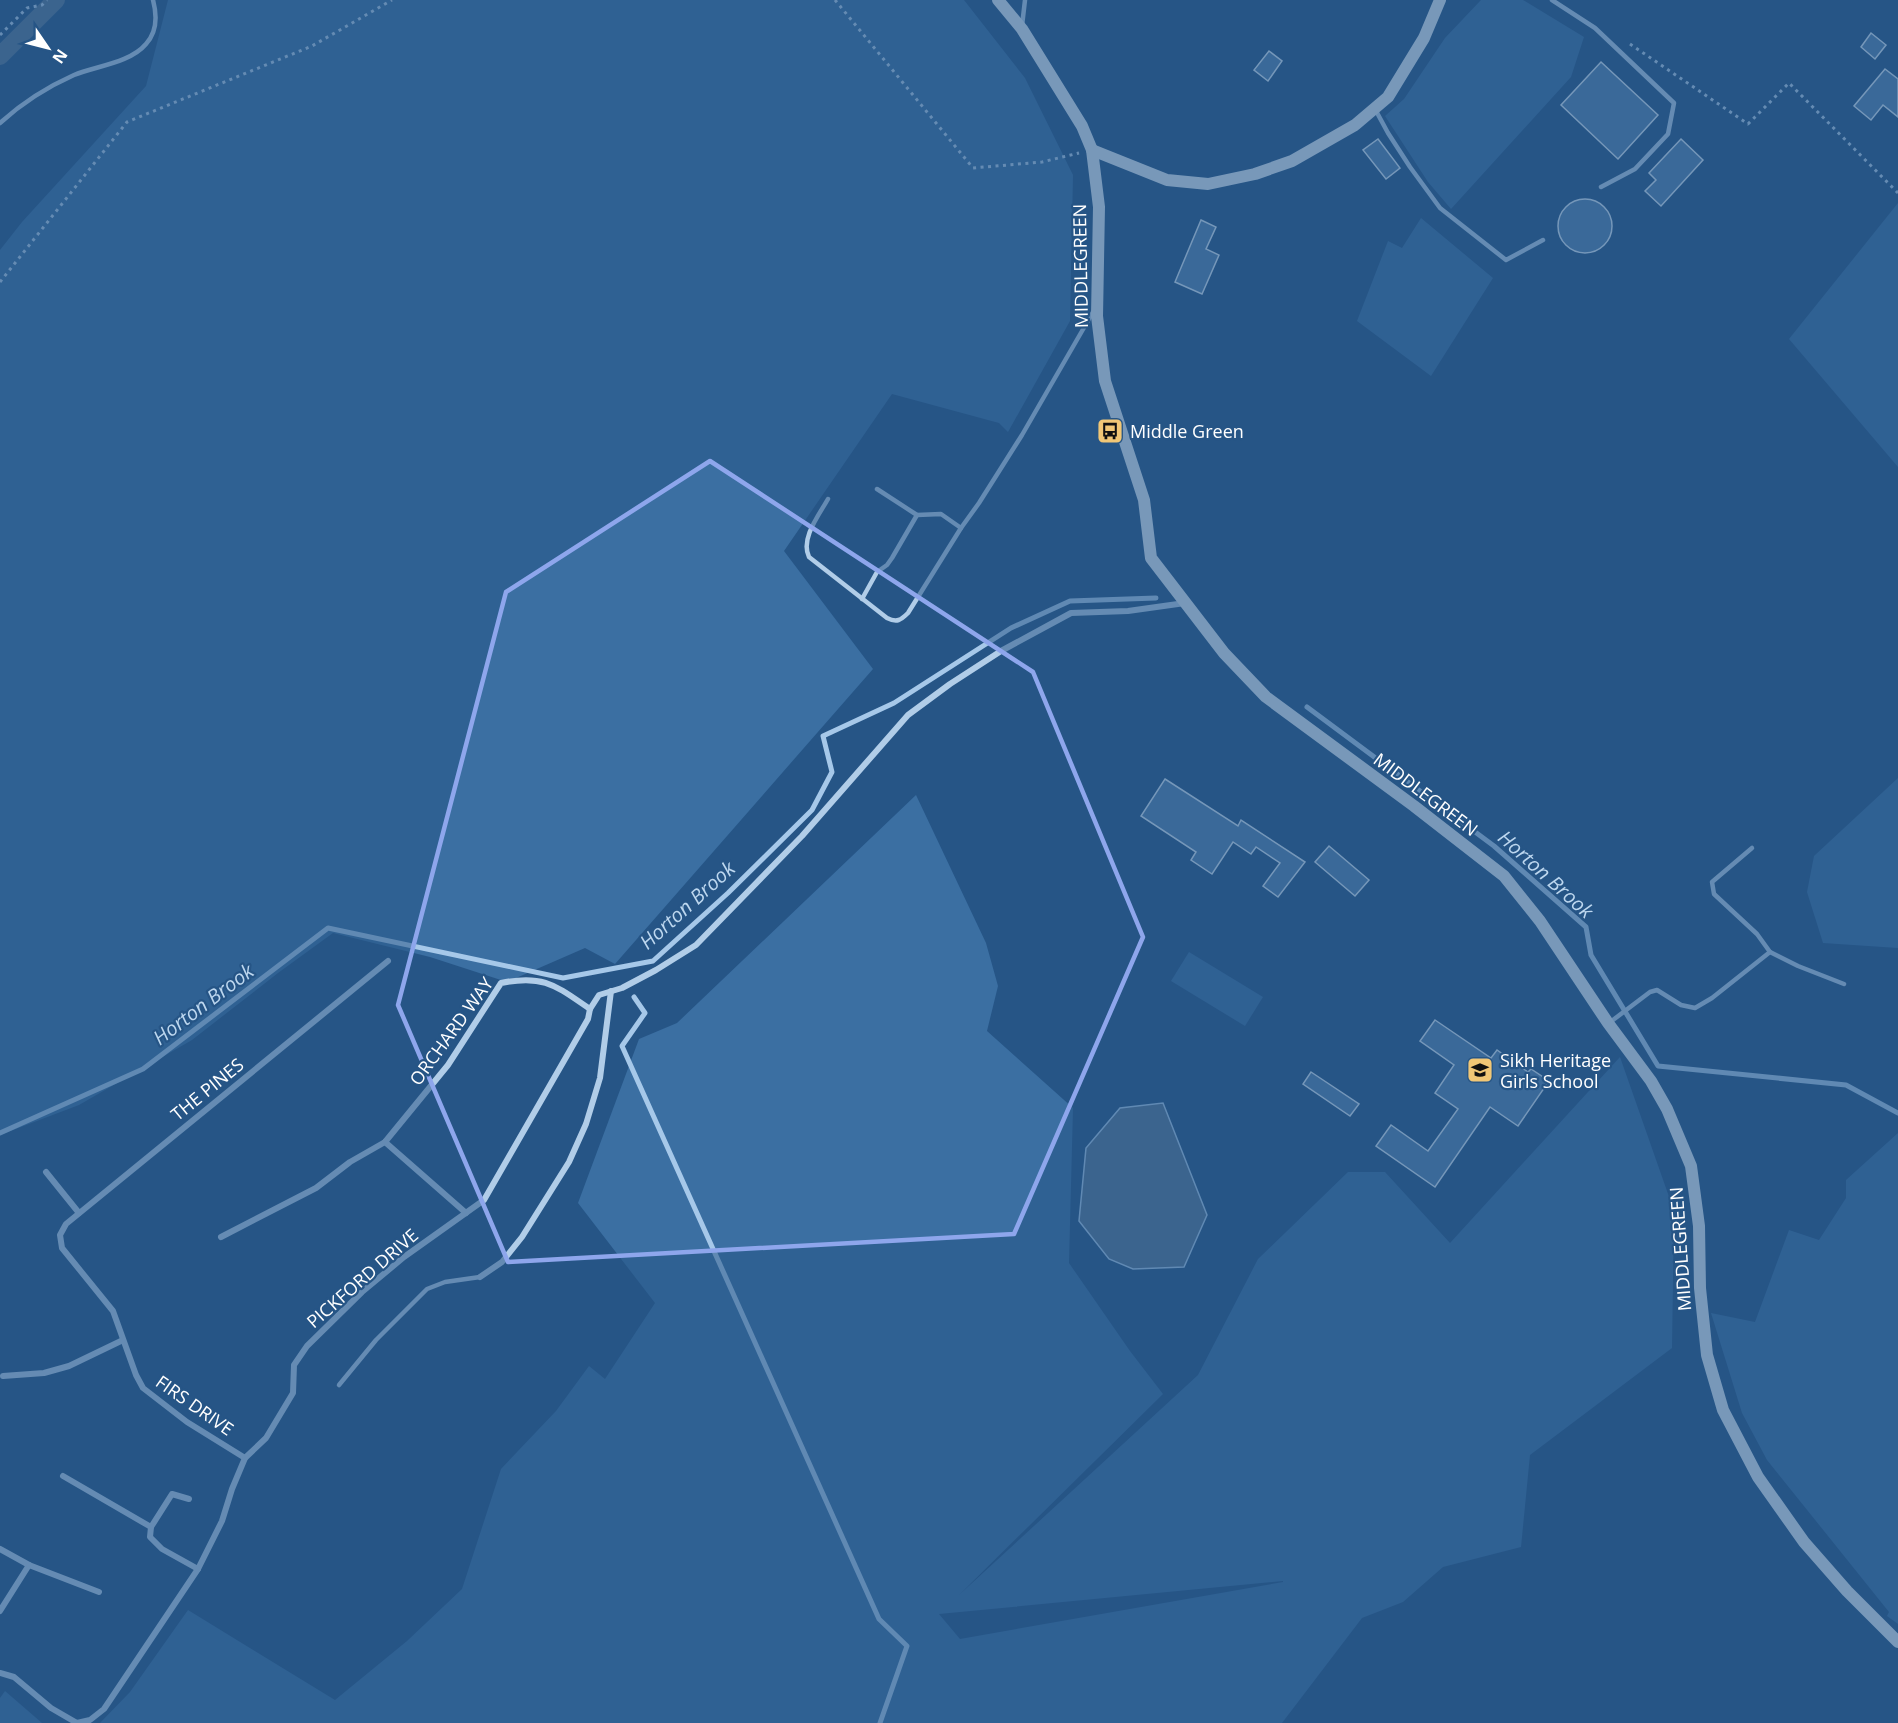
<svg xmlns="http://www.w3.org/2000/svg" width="1898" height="1723" viewBox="0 0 1898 1723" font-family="'Open Sans',sans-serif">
<rect width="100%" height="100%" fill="#265586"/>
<g fill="#3b6fa2" fill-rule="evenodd">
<path d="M168 0H964L1025 78 1073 175 1070 321 1008 432 999 423 892 394 784 551 873 669 615 964 585 948 507 982 430 957 333 933 278 973 192 1040 79 1105 0 1135V250L22 222 146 86Z"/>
<path d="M1481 0H1523L1584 37 1571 77 1451 209 1428 182 1385 116 1404 99 1445 38Z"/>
<path d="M1898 203V467L1789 339Z"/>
<path d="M1421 218 1493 278 1431 376 1357 321 1388 241 1402 248Z"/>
<path d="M1898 778V948L1823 943 1807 892 1814 856Z"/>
<path d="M916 795 986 943 998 986 987 1031 1073 1108 1069 1263 1130 1351 1163 1394 959 1595 1198 1375 1258 1259 1348 1172H1385L1450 1243 1620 1057 1674 1211 1672 1348 1530 1455 1521 1547 1443 1567 1403 1602 1362 1618 1282 1723H882L888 1708 879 1723H100L130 1692 188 1610 335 1700 407 1641 462 1589 501 1469 556 1411 589 1366 605 1379 655 1303 578 1203 639 1039 677 1023ZM1283 1582 960 1639 939 1614 1283 1581Z"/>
<path d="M1189 952 1263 997 1245 1026 1171 981Z"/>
<path d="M1898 1133V1624L1887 1616 1889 1612 1767 1460 1742 1413 1711 1313 1755 1322 1789 1230 1819 1240 1846 1198V1180Z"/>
<path d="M5 1691 42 1723H0V1698Z"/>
</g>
<path fill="#557597" stroke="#a6c8e9" stroke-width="1.5" d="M1163 1103 1207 1215 1184 1267 1133 1269 1109 1259 1079 1221 1086 1148 1120 1108Z"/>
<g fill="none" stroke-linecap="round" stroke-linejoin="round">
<g stroke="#a6c8e9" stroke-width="5">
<path d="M1307 707 1494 846 1586 927 1591 955 1658 1066 1846 1085 1898 1113"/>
<path d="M634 997 645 1013 622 1046 879 1619 907 1646 880 1723"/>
<path d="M0 1133 143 1069 328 928 563 978 653 961 728 893 812 810 832 772 823 736 894 703 1011 628 1070 601 1156 598"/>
</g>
<path stroke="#557597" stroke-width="18" d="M0 56 56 0"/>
</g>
<g fill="#5381af" stroke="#d5e6f6" stroke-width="1.5">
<path d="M1871 33 1886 45 1875 59 1861 47Z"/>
<path d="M1269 51 1282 61 1268 81 1254 70Z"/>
<path d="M1601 62 1658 115 1618 159 1561 105Z"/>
<path d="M1885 69 1898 79V117L1883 105 1871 120 1854 106Z"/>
<path d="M1378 139 1400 168 1386 179 1363 150Z"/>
<path d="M1681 139 1703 160 1661 206 1645 191 1656 180 1649 173Z"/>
<circle cx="1585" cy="226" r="27"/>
<path d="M1201 220 1216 227 1206 249 1219 255 1202 294 1175 282Z"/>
<path d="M1165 779 1238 826 1241 820 1305 862 1278 897 1263 886 1280 863 1256 847 1251 854 1233 842 1212 874 1191 860 1196 852 1141 816Z"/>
<path d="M1329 846 1369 880 1355 896 1315 862Z"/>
<path d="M1435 1020 1491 1058 1497 1050 1528 1072 1531 1069 1549 1081 1518 1126 1490 1107 1435 1187 1376 1146 1391 1125 1428 1151 1458 1109 1435 1093 1454 1065 1420 1041Z"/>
<path d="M1311 1072 1359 1104 1350 1116 1303 1084Z"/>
</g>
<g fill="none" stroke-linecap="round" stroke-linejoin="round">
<g stroke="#b1cde8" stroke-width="3" stroke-dasharray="3 4.5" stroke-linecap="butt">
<path d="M835 0 973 168 1042 162 1079 153"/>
<path d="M0 35 27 8 42 5 47 0"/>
<path d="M1630 44 1748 124 1789 83 1898 193"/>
<path d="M0 282 127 122 312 46 392 0"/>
</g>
<g stroke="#b1cde8" stroke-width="4.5">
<path d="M1552 0 1595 28 1674 103 1668 134 1635 169 1601 187"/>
<path d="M1022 26 1025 0"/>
<path d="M1375 109 1388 133 1410 167 1440 208 1506 260 1543 240"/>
<path d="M0 123C22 103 47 87 74 75 96 66 130 63 146 44 157 32 157 15 153 0"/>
<path d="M877 489 917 515 941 514 961 528"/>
<path d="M828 499C819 515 800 539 809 557L887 618C897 623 901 620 908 613L961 528 979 503 1022 435 1093 312"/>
<path d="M862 599 877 572 887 565 892 558 917 515"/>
<path d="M1752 848 1712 882 1714 894 1757 934 1770 952"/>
<path d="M1609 1023 1650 992 1657 990 1681 1005 1695 1008 1712 998 1770 952 1798 966 1844 984"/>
<path d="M339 1385 376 1340 427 1289 445 1282 480 1277"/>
</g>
<g stroke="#b1cde8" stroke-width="6">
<path d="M385 1142 466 1213"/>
<path d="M46 1172 79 1213"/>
<path d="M221 1237 316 1188 350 1162 385 1142 448 1065 501 983C544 974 556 986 590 1009"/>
<path d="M480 1277 502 1262 522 1237 569 1162 586 1124 600 1078 611 991"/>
<path d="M3 1376 44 1373 69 1366 123 1340"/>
<path d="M245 1458 187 1422 143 1388 136 1375 113 1311 62 1248 60 1235 66 1224 388 961"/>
<path d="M63 1476 151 1527"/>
<path d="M189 1499 172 1494 151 1527 150 1537 162 1549 198 1569"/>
<path d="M0 1549 29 1565 0 1611"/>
<path d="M29 1565 99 1592"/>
<path d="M0 1673 14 1677 51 1708 77 1723 90 1720 104 1709 198 1569 222 1521 232 1489 245 1458 266 1438 293 1393 294 1365 307 1346 362 1292 404 1257 484 1200 588 1019 590 1009 599 995 622 988 656 970 696 945 802 836 908 715 950 684 1001 651 1071 613 1128 611 1185 603"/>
</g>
<g stroke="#dbe9f7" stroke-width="12">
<path d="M998 0 1022 29 1082 126 1092 150 1099 207 1097 316 1105 381 1144 500 1151 558 1224 653 1266 697 1414 806 1504 876 1540 921 1608 1023 1651 1081 1667 1109 1691 1166 1699 1226 1700 1288 1707 1355 1723 1410 1758 1477 1804 1542 1847 1591 1898 1642"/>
<path d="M1092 150 1167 180 1208 184 1255 174 1292 161 1355 125 1388 97 1424 38 1440 0"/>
</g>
</g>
<path d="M0 0H1898V1723H0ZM710 461 1033 672 1143 937 1014 1234 508 1262 398 1005 506 592Z" fill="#265586" fill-opacity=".55" fill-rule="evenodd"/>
<path fill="none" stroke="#8ea6ec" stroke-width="4.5" stroke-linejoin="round" d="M710 461 1033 672 1143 937 1014 1234 508 1262 398 1005 506 592Z"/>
<defs>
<symbol id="bus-square" viewBox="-11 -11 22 22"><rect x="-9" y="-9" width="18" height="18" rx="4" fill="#f1c776" stroke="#265586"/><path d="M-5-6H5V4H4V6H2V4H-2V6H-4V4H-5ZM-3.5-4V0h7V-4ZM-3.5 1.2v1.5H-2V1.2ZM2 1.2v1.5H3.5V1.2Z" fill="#111"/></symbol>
<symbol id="school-square" viewBox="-11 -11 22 22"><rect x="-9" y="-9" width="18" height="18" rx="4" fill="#f1c776" stroke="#265586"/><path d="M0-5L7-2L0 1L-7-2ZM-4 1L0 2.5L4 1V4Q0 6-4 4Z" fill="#111"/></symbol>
</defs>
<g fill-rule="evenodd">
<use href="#bus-square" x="1095" y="416" width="30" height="30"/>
<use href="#school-square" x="1465" y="1055" width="30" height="30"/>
</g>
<g text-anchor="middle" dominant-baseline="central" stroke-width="4.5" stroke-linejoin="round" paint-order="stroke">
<g font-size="18" fill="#fff" stroke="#265586">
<text transform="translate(1080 266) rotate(-91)">MIDDLEGREEN</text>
<text transform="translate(1426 794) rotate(37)">MIDDLEGREEN</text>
<text transform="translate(451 1031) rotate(-54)">ORCHARD WAY</text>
<text transform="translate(207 1089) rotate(-39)">THE PINES</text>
<text transform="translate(1680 1249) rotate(-94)">MIDDLEGREEN</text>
<text transform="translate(362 1278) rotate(-41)">PICKFORD DRIVE</text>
<text transform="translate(195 1405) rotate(35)">FIRS DRIVE</text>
</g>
<g font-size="18" fill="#fff" stroke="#265586" text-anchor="start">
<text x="1130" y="431">Middle Green</text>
<text x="1500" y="1060">Sikh Heritage<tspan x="1500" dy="21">Girls School</tspan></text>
</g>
<g font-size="20" font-style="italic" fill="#bdd7ef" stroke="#265586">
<text transform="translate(1546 874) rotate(42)">Horton Brook</text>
<text transform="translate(687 905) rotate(-42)">Horton Brook</text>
<text transform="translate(203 1004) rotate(-37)">Horton Brook</text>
</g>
</g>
<g transform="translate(48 48) rotate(125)" stroke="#265586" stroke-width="4.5" paint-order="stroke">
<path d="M0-4.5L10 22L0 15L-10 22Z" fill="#ffffff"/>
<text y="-9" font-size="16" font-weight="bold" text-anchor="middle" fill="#ffffff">N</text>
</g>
</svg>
